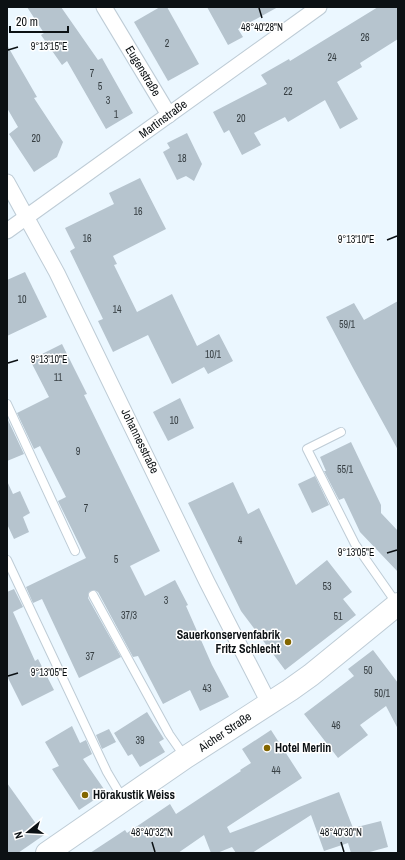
<svg xmlns="http://www.w3.org/2000/svg" width="405" height="860" viewBox="0 0 405 860" font-family="'Archivo Narrow',sans-serif">
<rect width="100%" height="100%" fill="#ebf7ff"/>
<g fill="#b6c4ce">
<path d="M27 7H61L98 60 102 58 133 113 106 129 67 61 62 65 41 35 44 33Z"/>
<path d="M160 7H167L199 64 168 81 134 22Z"/>
<path d="M207 7H278L238 29 243 37 228 45Z"/>
<path d="M378 7H398V39L360 63 362 67 337 82 358 119 340 129 325 100 288 122 285 117 254 133 261 145 242 155 229 130 224 133 213 112 267 84 261 75 289 59 290 61Z"/>
<path d="M7 45 37 97 34 98 63 142 57 157 34 172 9 134 18 127 7 108Z"/>
<path d="M187 133 202 164 194 181 186 176 177 180 163 152 170 148 167 143Z"/>
<path d="M140 178 166 229 113 256 117 264 114 265 137 312 172 294 197 346 219 334 233 361 208 374 204 367 172 384 148 335 113 352 98 321 103 319 70 251 75 248 65 228 114 204 109 193Z"/>
<path d="M25 272 47 317 7 336V280Z"/>
<path d="M398 301V450L353 368 326 317 354 303 364 320Z"/>
<path d="M62 344 87 394 84 395 160 551 130 566 145 596 175 580 188 605 186 606 212 665 229 697 200 711 190 690 163 704 138 656 133 657 98 592 94 590 89 592 88 598 121 657 79 678 42 599 33 603 26 587 86 558 58 501 66 497 40 446 34 449 17 413 49 397 30 360Z"/>
<path d="M180 398 194 428 168 441 153 412Z"/>
<path d="M7 418 24 454 7 461Z"/>
<path d="M351 442 381 505V513L398 531V572L360 532 344 498 339 500 324 471H326L320 457Z"/>
<path d="M315 476 329 505 312 513 298 484Z"/>
<path d="M7 481 13 494 20 491 30 513 23 517 29 532 14 539 7 524Z"/>
<path d="M233 482 248 514 259 508 296 585 327 560 352 592 343 599 356 615 285 670 241 611 188 503Z"/>
<path d="M14 589 23 607 13 612 35 661 38 659 54 690 22 706 7 676V592Z"/>
<path d="M373 650 398 683V729L386 706 360 725 368 735 338 758 304 714 354 676 348 669Z"/>
<path d="M147 712 164 739 159 742 165 752 140 767 132 754 128 756 114 733Z"/>
<path d="M72 726 80 743 86 740 92 754 83 759 106 792 79 810 52 769 59 766 45 742Z"/>
<path d="M109 729 116 742 102 749 96 735Z"/>
<path d="M271 730 302 778 227 827 230 833 339 792 353 828 381 821 388 847 366 853H351L348 843 324 851 311 815 252 853H236L232 847 217 853H211L204 835 178 853H90L125 830 127 833 170 804 176 814 241 771 240 770 251 763 242 749Z"/>
<path d="M7 783 44 835 18 853H7Z"/>
</g>
<g fill="none" stroke-linecap="round" stroke-linejoin="round">
<defs>
<g id="lane">
<path d="M7 404 75 551"/>
<path d="M341 432 307 449 355 544 397 604"/>
<path d="M7 560 107 772 123 799"/>
<path d="M93 595 169 734 185 757"/>
</g>
<g id="street">
<path d="M104 7 169 115"/>
<path d="M7 182 57 273 207 582 269 703"/>
<path d="M7 231 319 7"/>
</g>
<path id="secondary" d="M47 853 186 757 290 690 311 675 398 604"/>
</defs>
<use href="#lane" stroke="#beccd6" stroke-width="10"/>
<use href="#street" stroke="#beccd6" stroke-width="17"/>
<use href="#secondary" stroke="#beccd6" stroke-width="24"/>
<use href="#lane" stroke="#fff" stroke-width="8"/>
<use href="#street" stroke="#fff" stroke-width="15"/>
<use href="#secondary" stroke="#fff" stroke-width="22"/>
</g>
<path fill="none" stroke="#0c1114" stroke-width="1.5" d="M259 8 262 18M8 50 18 47M387 240 397 236M8 363 18 360M387 553 397 550M8 676 18 673M152 842 155 852M341 842 344 852"/>
<g fill="#836600" stroke="#fff" stroke-width="1.5">
<circle cx="288" cy="642" r="4"/>
<circle cx="267" cy="748" r="4"/>
<circle cx="85" cy="795" r="4"/>
</g>
<g text-anchor="middle" dominant-baseline="central" stroke-width="3" stroke-linejoin="round" paint-order="stroke">
<g font-size="10" fill="#363e42">
<text x="365" y="37">26</text>
<text x="167" y="43">2</text>
<text x="332" y="57">24</text>
<text x="92" y="73">7</text>
<text x="100" y="86">5</text>
<text x="288" y="91">22</text>
<text x="108" y="100">3</text>
<text x="116" y="114">1</text>
<text x="241" y="118">20</text>
<text x="36" y="138">20</text>
<text x="182" y="158">18</text>
<text x="138" y="211">16</text>
<text x="87" y="238">16</text>
<text x="22" y="299">10</text>
<text x="117" y="309">14</text>
<text x="347" y="324">59/1</text>
<text x="213" y="354">10/1</text>
<text x="58" y="377">11</text>
<text x="174" y="420">10</text>
<text x="78" y="451">9</text>
<text x="345" y="469">55/1</text>
<text x="86" y="508">7</text>
<text x="240" y="540">4</text>
<text x="116" y="559">5</text>
<text x="327" y="586">53</text>
<text x="166" y="600">3</text>
<text x="129" y="615">37/3</text>
<text x="338" y="616">51</text>
<text x="90" y="656">37</text>
<text x="368" y="670">50</text>
<text x="207" y="688">43</text>
<text x="382" y="693">50/1</text>
<text x="336" y="725">46</text>
<text x="140" y="740">39</text>
<text x="276" y="770">44</text>
</g>
<g font-size="12" fill="#0c1114" stroke="#fff">
<text transform="translate(143 71) rotate(59)">Eugenstraße</text>
<text transform="translate(163 119) rotate(-36)">Martinstraße</text>
<text transform="translate(140 441) rotate(64)">Johannesstraße</text>
<text transform="translate(225 732) rotate(-34)">Aicher Straße</text>
</g>
<g font-size="12" font-weight="bold" fill="#0c1114" stroke="#fff" text-anchor="start">
<text x="280" y="635" text-anchor="end">Sauerkonservenfabrik<tspan x="280" dy="14">Fritz Schlecht</tspan></text>
<text x="275" y="748">Hotel Merlin</text>
<text x="93" y="795">Hörakustik Weiss</text>
</g>
</g>
<g font-size="10" text-anchor="middle" fill="#0c1114" stroke="#fff" stroke-width="3" stroke-linejoin="round" paint-order="stroke">
<text x="262" y="31">48°40'28"N</text>
<text x="49" y="50">9°13'15"E</text>
<text x="356" y="243">9°13'10"E</text>
<text x="49" y="363">9°13'10"E</text>
<text x="356" y="556">9°13'05"E</text>
<text x="49" y="676">9°13'05"E</text>
<text x="152" y="836">48°40'32"N</text>
<text x="341" y="836">48°40'30"N</text>
</g>
<rect width="405" height="860" fill="none" stroke="#0c1114" stroke-width="16"/>
<g transform="translate(28 832) rotate(252)" stroke="#ffffff" stroke-width="3" paint-order="stroke">
<path d="M0-3L7 15L0 10L-7 15Z" fill="#0c1114"/>
<text y="-6" font-size="11" font-weight="bold" text-anchor="middle" fill="#0c1114">N</text>
</g>
<path d="M10 26v6h58v-6" fill="none" stroke="#0c1114" stroke-width="2"/>
<text x="16" y="26" font-size="12" fill="#0c1114" stroke="#ffffff" stroke-width="3" paint-order="stroke">20 m</text>
</svg>
